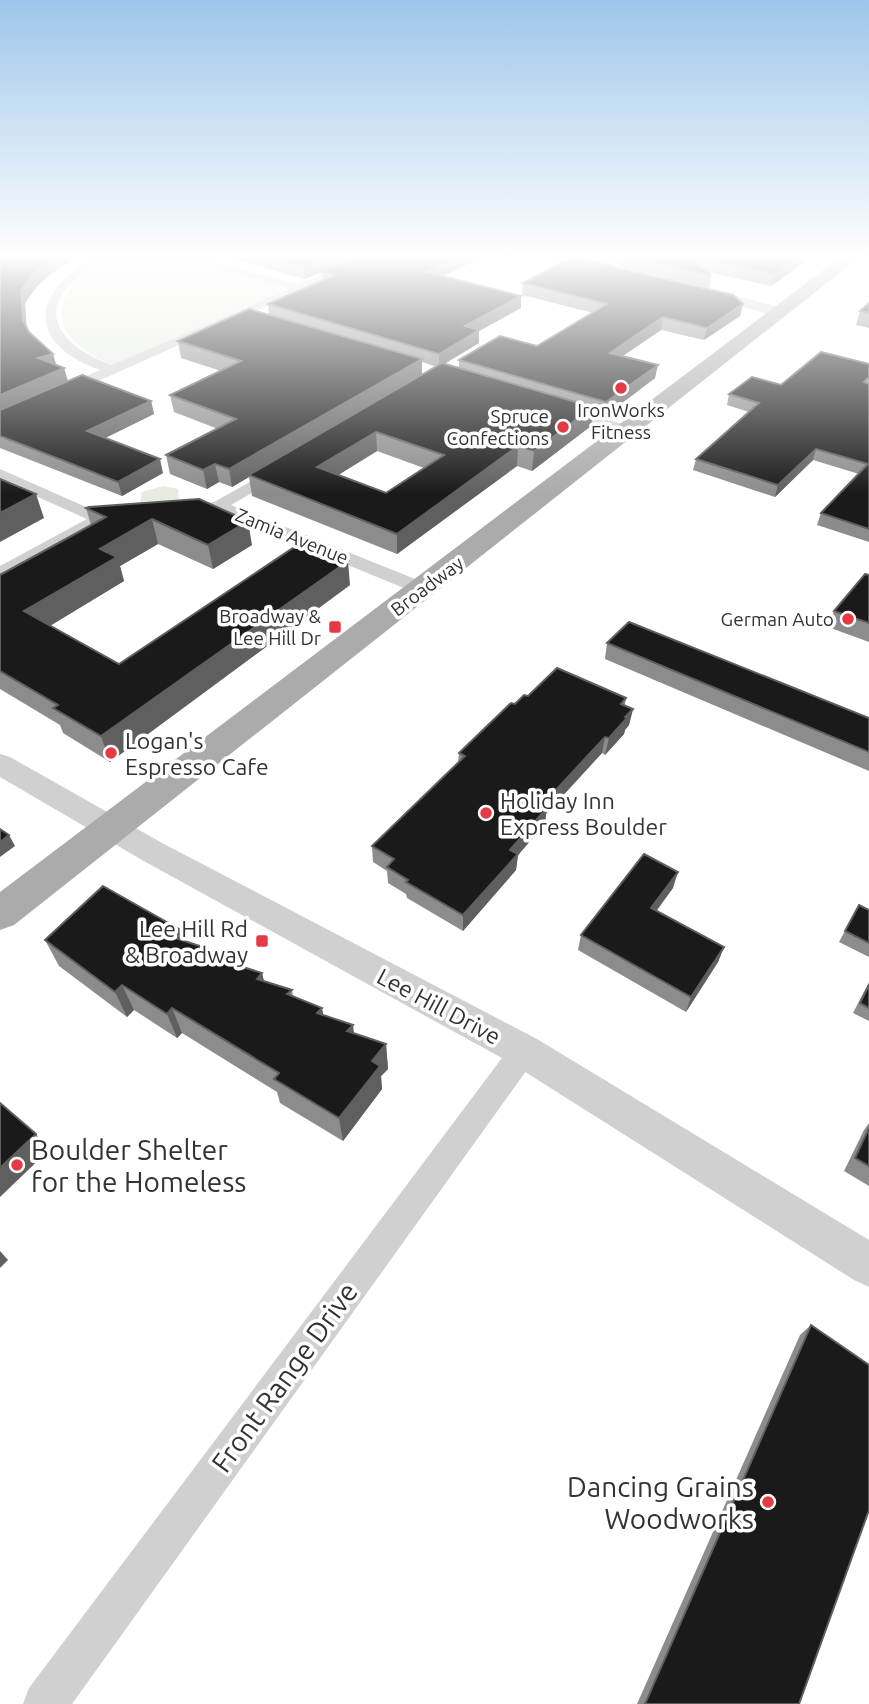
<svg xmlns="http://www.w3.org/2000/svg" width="869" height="1704" viewBox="0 0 869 1704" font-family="Ubuntu,sans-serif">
<rect width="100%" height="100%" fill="#fff"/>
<g fill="#e6ecdf">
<path d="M114 256H163L281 287 284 291 113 365C41 338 48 285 114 256Z"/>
<path d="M163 486 178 489 179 499 140 502 142 492Z"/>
</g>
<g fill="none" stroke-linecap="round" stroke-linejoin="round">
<g fill="#d0d0d0" fill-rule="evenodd">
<path d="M97 256H109C100 264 88 269 78 277 31 317 69 350 112 365L289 289 175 258 174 256H190L299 284 366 256H379L69 394H59V388L100 370C25 343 31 291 97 256Z"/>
<path d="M616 256H629L607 269 597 267Z"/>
<path d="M562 407 633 427 635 430 628 434 557 414 555 411 557 408Z"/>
<path d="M278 466 284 468 286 471 284 474 231 505 430 585 432 589 430 593H416L216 511 184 515 176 510 184 505 214 502Z"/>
<path d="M0 469 102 514 120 512 128 517 126 521 104 524 0 578V566L87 519 0 480Z"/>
<path d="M524 1038 534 1042 539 1051 534 1060 72 1704H23L29 1688 514 1042Z"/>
</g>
<g fill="#d0d0d0" fill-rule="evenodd">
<path d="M544 256H569L613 265 615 268 608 272 546 259Z"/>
<path d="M699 286 786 309 788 312 780 317 694 294 691 291Z"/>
<path d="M0 754 10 757 164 844 537 1039 869 1240V1287L854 1280 511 1063 142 860 0 777Z"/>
</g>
<path fill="#ababab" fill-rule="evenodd" d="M842 256H861L14 925 0 930V892Z"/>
</g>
<g fill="#8c8c8c" fill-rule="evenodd">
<path d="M0 256H80L60 267 38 285 25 303 26 327 56 365 64 368 67 381 151 401 154 414 105 438 163 473 122 496 0 448Z"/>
<path d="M221 256H484L443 276 521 308 479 331V343L444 364 459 368V360L537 346 593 313 522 295 523 283 743 304 740 316 704 340 661 330 622 356 655 378 605 416 593 412 591 426 532 471 517 466 397 554 252 496 249 477 232 487 219 482 207 489 170 474 166 455 218 429 174 412 170 395 221 371 181 358 178 341 269 315 268 304 323 280 322 272 341 264 305 279ZM422 362 437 367 422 375ZM377 451 424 468 386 493 338 475Z"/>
<path d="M589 256H611L601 262 589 259Z"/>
<path d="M619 256H813L771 286 708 272 711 275 709 288 618 266Z"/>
<path d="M869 303V328L856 325 860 311Z"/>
<path d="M869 364V542L817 525 821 513 859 474 813 460 775 497 693 470 696 459 749 412 727 405 729 394 781 385Z"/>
<path d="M199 499 252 545 213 569 158 544 120 566 124 581 50 626 119 664 350 585 110 762 63 733 60 725 0 689V575L91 525 86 508Z"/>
<path d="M869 575V642L828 627 834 611Z"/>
<path d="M607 643 869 718V771L605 659Z"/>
<path d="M528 696 626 698 625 705 633 709 629 725 625 730 624 734 605 755 602 753 546 814 545 824 518 855 516 870 463 931 407 898 406 894 388 883 387 871 373 862 372 846 458 763 459 753 515 704Z"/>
<path d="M673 888 656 910 724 947 718 962 686 1012 578 950 581 935Z"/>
<path d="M859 905 869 910V957L839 942Z"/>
<path d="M179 929 183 941 234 957 236 965 262 973 264 981 292 990 293 997 354 1033 386 1044 388 1069 381 1076 382 1089 343 1141 280 1103 277 1092 182 1033 177 1038 134 1010 127 1017 59 966 45 940Z"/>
<path d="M869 982V1021L853 1013Z"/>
<path d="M869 1123V1186L844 1171 864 1130Z"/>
<path d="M811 1325 799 1704H637L800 1335Z"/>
</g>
<g fill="#5f5f5f">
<path d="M57 256H80L60 267 38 285 25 303 27 333 23 320 21 291 34 273Z"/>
<path d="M331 256H360L305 279 304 267Z"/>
<path d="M460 256H484L427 284V272Z"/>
<path d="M602 256H611L601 262Z"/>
<path d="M800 256H813L771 286 774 274Z"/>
<path d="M521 296V308L479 331V343L439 367V354L465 326Z"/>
<path d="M743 304 740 316 704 340 707 328Z"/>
<path d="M663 317 661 330 608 366 610 353Z"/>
<path d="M53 354 57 367 38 358Z"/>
<path d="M422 359V376L249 475V477L232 487 229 469Z"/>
<path d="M658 365 655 378 605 416 606 402Z"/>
<path d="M64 368 68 381 0 411V395Z"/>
<path d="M151 401 154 414 91 445 87 431Z"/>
<path d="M593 407 591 426 532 471 534 451Z"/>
<path d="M376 432 377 451 319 487 317 467Z"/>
<path d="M518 446 517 466 397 554V534Z"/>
<path d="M816 449 813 460 775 497 778 485Z"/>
<path d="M160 459 163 473 122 496 118 482Z"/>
<path d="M215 464 219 482 207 489 203 470Z"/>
<path d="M36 494 44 518 0 542V513Z"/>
<path d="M152 519 158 544 120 566 124 581 33 636 24 611 100 549Z"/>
<path d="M248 521 252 545 213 569 208 545Z"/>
<path d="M348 561 350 585 110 762 101 736Z"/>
<path d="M633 709 629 725 625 730 624 734 605 755 609 738Z"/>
<path d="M605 737 602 753 546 814 545 824 518 855 516 870 463 931V915L542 805Z"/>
<path d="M9 835 15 846 0 857V842Z"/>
<path d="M678 872 673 888 647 924 651 908Z"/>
<path d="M179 929 188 955 172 937Z"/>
<path d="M724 947 718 962 686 1012 691 997Z"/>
<path d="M234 957 241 983 227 962Z"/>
<path d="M262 973 268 999 257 979Z"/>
<path d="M122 985 134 1010 127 1017 115 992Z"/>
<path d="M172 1008 182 1033 177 1038 167 1014Z"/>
<path d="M322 1008 327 1033 317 1013Z"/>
<path d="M353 1025 356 1050 347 1031Z"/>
<path d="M386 1044 388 1069 381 1076 382 1089 343 1141 339 1118 372 1061Z"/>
<path d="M36 1134 48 1151 0 1197V1168Z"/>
<path d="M0 1251 8 1260 0 1268Z"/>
</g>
<g fill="#1a1a1a" stroke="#5f5f5f" stroke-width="2" fill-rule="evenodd">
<path d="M0 256H57L34 273 21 291 23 320 29 332 53 354 38 358 64 368 0 395Z"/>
<path d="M263 256H331L304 267Z"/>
<path d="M359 256H460L427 272 521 296 465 326 479 330 439 354 268 304 335 275 322 272Z"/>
<path d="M627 256H800L774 274 689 256 711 275Z"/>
<path d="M573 257 733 295 743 304 707 328 663 317 610 353 658 365 606 402 459 360 500 336 537 346 607 304 523 283Z"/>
<path d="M869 303V313L860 311Z"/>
<path d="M249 309 422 359 229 469 215 464 203 470 166 455 236 419 170 395 241 361 178 341Z"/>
<path d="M821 352 869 364V377L864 382 869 384V529L821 513 868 464 816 449 778 485 696 459 759 403 729 394 752 377 781 385Z"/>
<path d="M442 363 593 407 534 451 518 446 397 534 249 475ZM376 432 444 455 386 493 317 467Z"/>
<path d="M82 375 151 401 87 431 160 459 118 482 0 436V410Z"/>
<path d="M0 479 36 494 0 513Z"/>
<path d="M199 499 248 521 208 545 152 519 100 549 117 557 24 611 119 664 302 542 348 561 101 736 53 708 58 705 0 671V575L106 517 86 508 89 507Z"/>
<path d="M865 574 869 575V623L834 611Z"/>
<path d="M629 622 869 718V752L607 643Z"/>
<path d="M557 668 626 698 621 704 633 709 625 717 627 718 609 738 605 737 542 805 547 808 510 850 518 854 463 915 406 882 408 880 387 867 394 859 372 846 465 756 459 753 511 703 515 704 524 695 528 696Z"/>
<path d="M0 829 9 835 0 842Z"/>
<path d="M644 854 678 872 651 908 724 947 691 997 581 935Z"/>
<path d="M103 886 179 929 172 937 234 957 227 962 262 973 257 979 292 990 287 994 322 1008 317 1013 353 1025 347 1031 386 1044 372 1061 380 1066 339 1118 274 1079 279 1073 172 1008 167 1014 122 985 115 992 45 940Z"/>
<path d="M859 905 869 910V943L845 931Z"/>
<path d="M869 985V1008L860 1003Z"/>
<path d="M0 1103 36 1134 0 1168Z"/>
<path d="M869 1128V1166L855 1158Z"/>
<path d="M811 1325 869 1365V1510L799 1704H645Z"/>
</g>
<linearGradient id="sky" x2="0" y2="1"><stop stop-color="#9ec6ea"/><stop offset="0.52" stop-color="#fff"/><stop offset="1" stop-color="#fff" stop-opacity="0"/></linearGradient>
<rect width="869" height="494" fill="url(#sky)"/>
<g fill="#e63946" stroke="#fff" stroke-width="2.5">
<circle cx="621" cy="388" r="7"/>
<circle cx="563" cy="427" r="7"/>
<circle cx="848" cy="619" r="7"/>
<rect x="328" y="620" width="14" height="14" rx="3.5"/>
<circle cx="111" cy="753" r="7"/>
<circle cx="486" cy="813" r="7"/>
<rect x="255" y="934" width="14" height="14" rx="3.5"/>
<circle cx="17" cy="1165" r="7"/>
<circle cx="768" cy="1502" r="7"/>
</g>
<g text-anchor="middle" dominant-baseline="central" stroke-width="7" stroke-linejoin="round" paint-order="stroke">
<g font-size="19" fill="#333" stroke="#fff" text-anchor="end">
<text x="621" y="410" text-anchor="middle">IronWorks<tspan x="621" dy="22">Fitness</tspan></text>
<text x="549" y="416">Spruce<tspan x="549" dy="22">Confections</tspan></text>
<text x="321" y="616">Broadway &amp;<tspan x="321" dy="22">Lee Hill Dr</tspan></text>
<text x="834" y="619">German Auto</text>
</g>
<g font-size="19" fill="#333" stroke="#fff">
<text transform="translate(292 536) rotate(22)">Zamia Avenue</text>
<text transform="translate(427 586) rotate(-37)">Broadway</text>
</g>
<g font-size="23" fill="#333" stroke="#fff" text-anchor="start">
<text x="125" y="740">Logan's<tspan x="125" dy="26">Espresso Cafe</tspan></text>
<text x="500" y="800">Holiday Inn<tspan x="500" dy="26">Express Boulder</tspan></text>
<text x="248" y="928" text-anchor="end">Lee Hill Rd<tspan x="248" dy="26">&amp; Broadway</tspan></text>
</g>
<g font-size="23" fill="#333" stroke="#fff">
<text transform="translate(439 1006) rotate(28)">Lee Hill Drive</text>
</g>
<g font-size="28" fill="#333" stroke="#fff" text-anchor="start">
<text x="31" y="1149">Boulder Shelter<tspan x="31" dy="32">for the Homeless</tspan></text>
<text x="754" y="1486" text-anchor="end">Dancing Grains<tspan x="754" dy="32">Woodworks</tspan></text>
</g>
<g font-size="28" fill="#333" stroke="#fff">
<text transform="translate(284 1377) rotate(-54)">Front Range Drive</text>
</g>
</g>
</svg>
